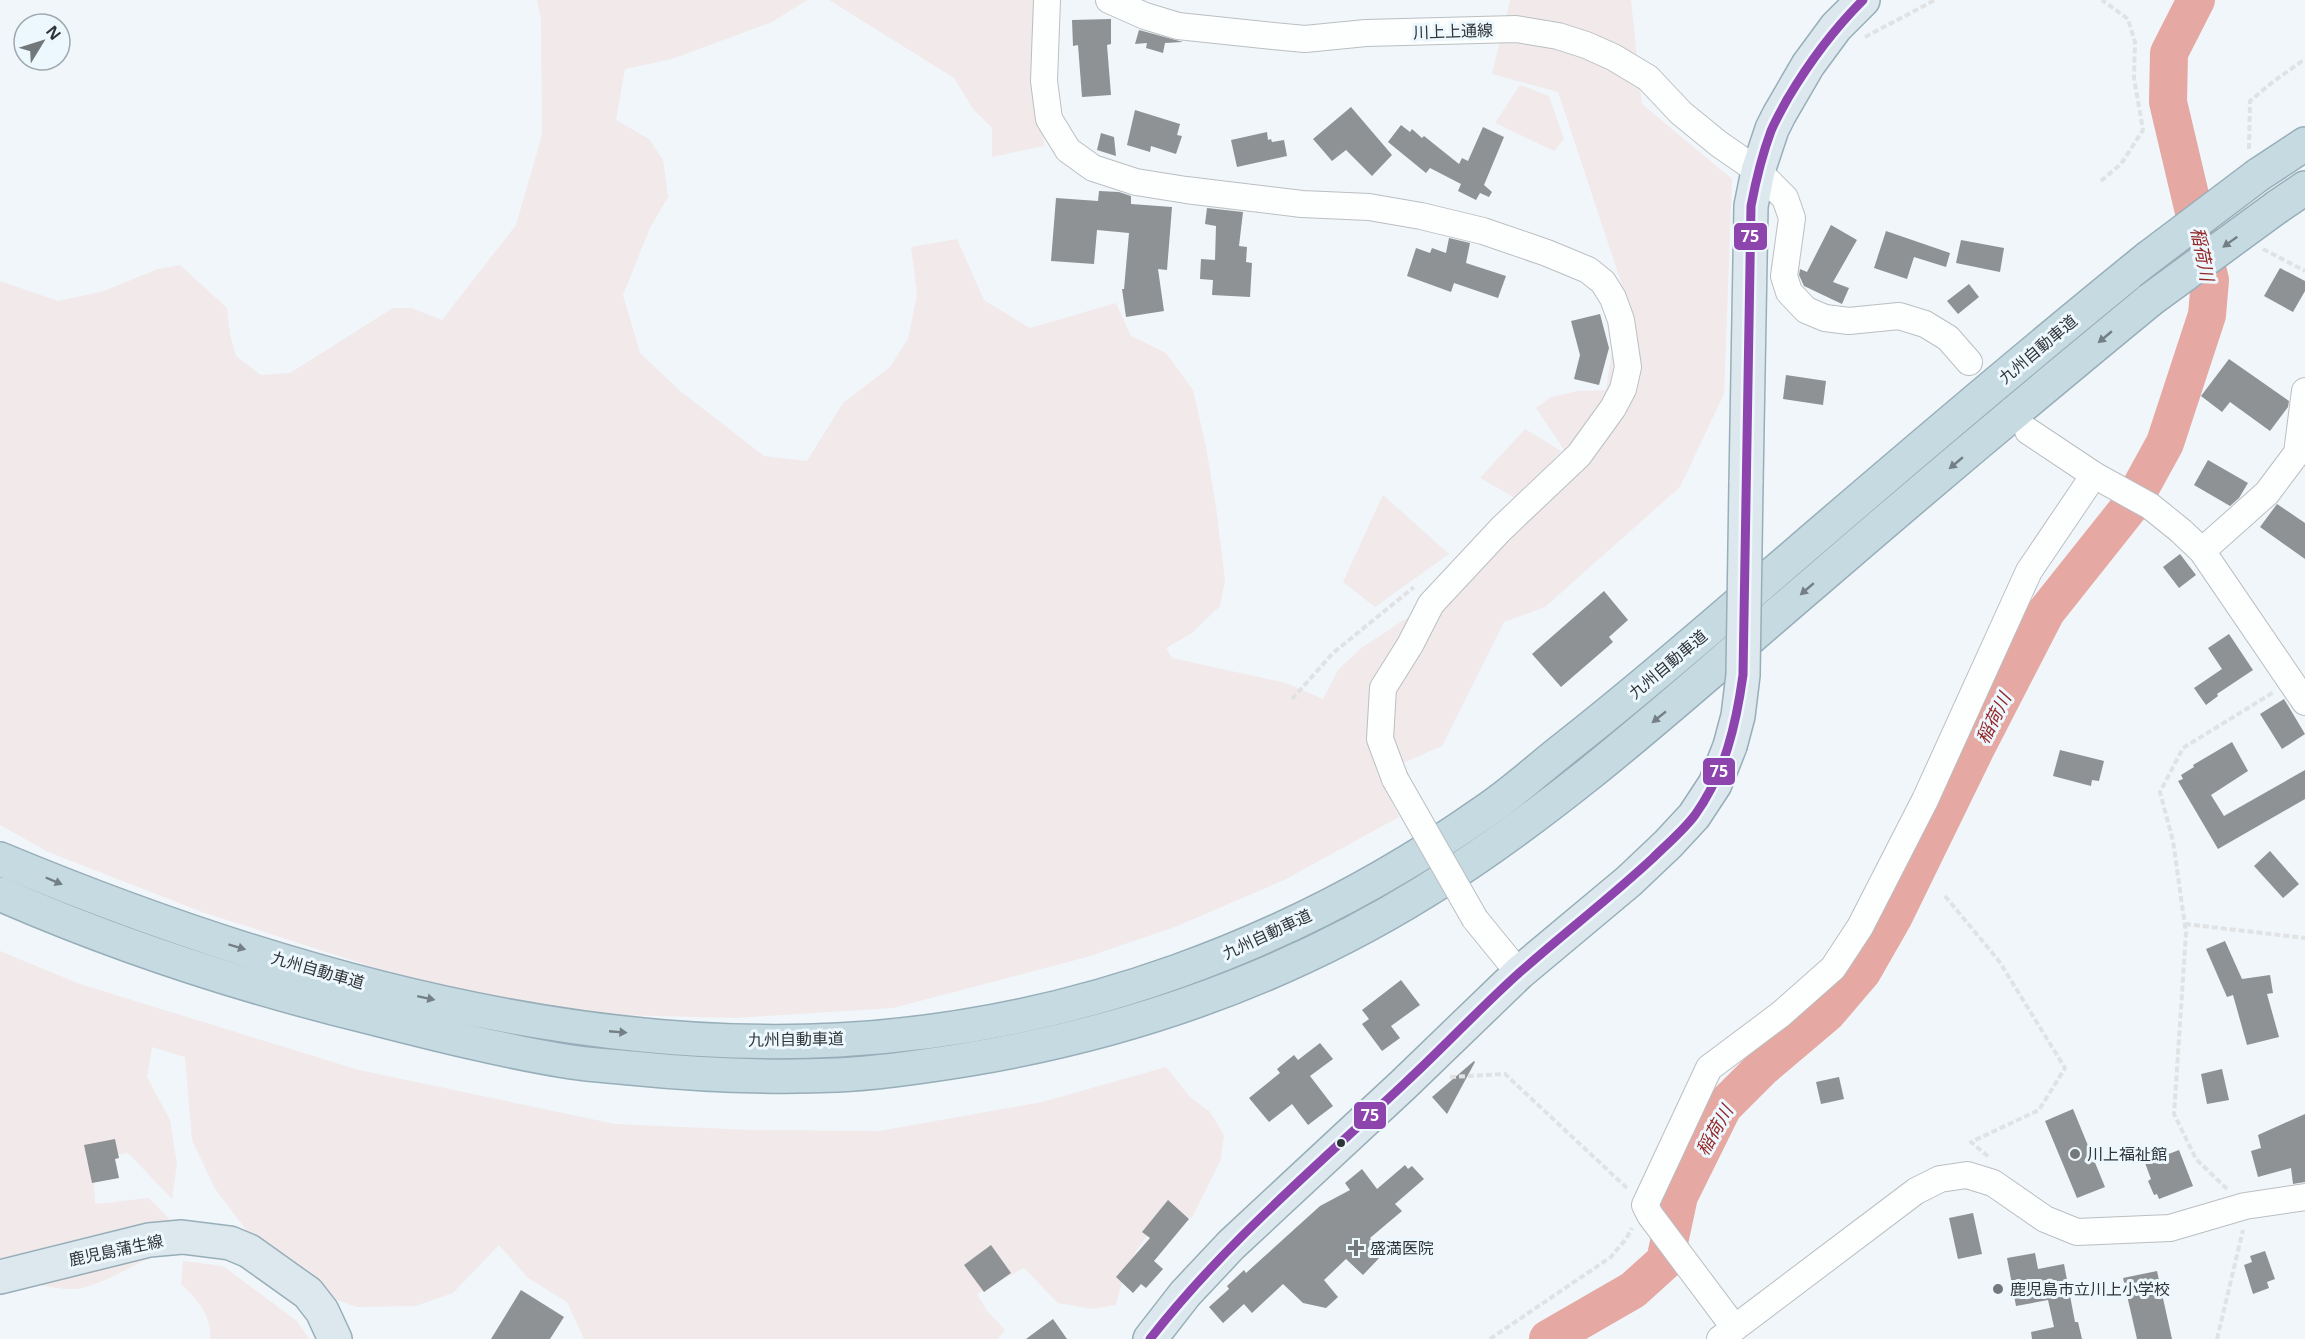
<svg xmlns="http://www.w3.org/2000/svg" width="2305" height="1339" viewBox="0 0 2305 1339" font-family="'Noto Sans','Noto Sans JP',sans-serif">
<rect width="100%" height="100%" fill="#f0f6fa"/>
<g fill="#f2e9ea">
<path d="M537 0H807L772 22 672 59 625 69 616 120 649 139 663 160 668 197 650 228 623 295 640 353 679 390 764 456 807 461 843 403 890 367 908 339 917 295 911 247 957 239 984 300 1030 328 1116 303 1131 336 1166 353 1193 390 1206 447 1216 507 1225 580 1220 606 1192 633 1166 648 1172 658 1286 683 1323 699 1338 670 1360 649 1475 573 1572 462 1536 408 1551 397 1578 391 1606 390 1622 285 1558 92 1492 74 1510 0H1631L1642 104 1732 179 1724 394 1680 487 1545 607 1504 622 1442 746 1378 774 1399 817 1284 880 1175 927 1087 957 893 1008 735 1018 579 1014 454 993 202 912 48 852 0 825V281L58 301 104 291 158 269 180 265 227 308 230 335 236 356 261 375 290 373 393 308H412L442 320 516 225 542 135 541 20Z"/>
<path d="M829 0H1039L1044 146 992 157V128L973 109 954 78Z"/>
<path d="M1520 85 1549 96 1564 139 1554 151 1495 123Z"/>
<path d="M1525 429 1561 451 1517 499 1480 478Z"/>
<path d="M1383 495 1449 554 1375 607 1343 582Z"/>
<path d="M0 951 80 984 359 1070 615 1124 751 1130 879 1131 1042 1102 1166 1067 1190 1097 1210 1112 1224 1135 1221 1159 1192 1218C1185 1218 1174 1216 1168 1219 1140 1231 1122 1277 1116 1305L1092 1309 1058 1303 1024 1268 977 1294 988 1312 1005 1330 998 1339H584L567 1302 528 1278 499 1245 453 1293 416 1306 357 1307 320 1294 261 1249 215 1189 192 1140 185 1057 152 1047 147 1077 170 1120 177 1164 172 1199 128 1153 93 1158 95 1204 149 1198 174 1224 166 1248C142 1261 109 1281 82 1288 65 1293 18 1280 0 1275Z"/>
<path d="M183 1261 223 1266 297 1321 309 1339H210C213 1317 196 1298 181 1284Z"/>
</g>
<g fill="none" stroke-linecap="round" stroke-linejoin="round">
<path stroke="#e6a8a2" stroke-width="38" d="M1548 1339 1633 1290 1665 1261 1679 1196 1723 1107 1762 1068 1827 1013 1862 972 1894 916 1975 750 2046 612 2131 505 2165 443 2207 315 2210 280 2168 102 2169 53 2196 0"/>
</g>
<g fill="#8e9295">
<path d="M1111 19V44L1107 45 1111 95 1082 97 1078 45 1073 46 1072 20Z"/>
<path d="M1139 30 1183 42 1165 43 1163 53 1146 48 1147 43 1135 44Z"/>
<path d="M1351 107 1392 155 1372 176 1346 150 1332 161 1313 139Z"/>
<path d="M1135 110 1180 124 1177 135 1182 136 1176 154 1151 146 1150 152 1127 145Z"/>
<path d="M1401 125 1410 132 1412 129 1422 138 1424 136 1459 164 1462 158 1468 161 1483 127 1504 137 1484 185 1492 192 1489 197 1480 193 1476 200 1458 191 1461 184 1430 168 1426 173 1388 142Z"/>
<path d="M1267 132 1268 140 1271 139 1272 142 1284 140 1287 156 1237 167 1231 140Z"/>
<path d="M1101 133 1114 137 1116 156 1097 150Z"/>
<path d="M1099 191 1119 192 1131 196V204L1172 207 1167 270 1158 269 1164 311 1126 317 1122 289H1124L1129 233 1097 230 1094 264 1051 261 1056 198 1098 201Z"/>
<path d="M1207 208 1243 212 1239 246 1247 247 1246 262 1252 263 1250 297 1212 295 1213 280 1200 279 1201 259 1215 260 1216 226 1205 224Z"/>
<path d="M1831 225 1857 240 1833 282 1849 288 1842 304 1804 286 1799 275 1800 269 1807 272Z"/>
<path d="M1886 231 1950 253 1946 267 1914 257 1907 279 1874 268Z"/>
<path d="M1449 238 1470 243 1466 263 1506 276 1498 298 1454 283 1451 292 1407 276 1416 248 1430 253 1432 248 1446 253Z"/>
<path d="M1961 240 2004 248 2000 272 1956 263Z"/>
<path d="M2280 268 2305 281V291L2293 312 2264 296Z"/>
<path d="M1969 284 1979 297 1958 314 1947 301Z"/>
<path d="M1600 314 1609 348 1599 385 1574 379 1580 355 1571 321Z"/>
<path d="M2229 359 2289 401 2288 407 2270 431 2230 402 2222 412 2201 396Z"/>
<path d="M1786 375 1826 381 1823 405 1783 399Z"/>
<path d="M2208 460 2248 483 2239 498 2230 506 2194 485Z"/>
<path d="M2277 504 2305 523V559L2260 527Z"/>
<path d="M2180 554 2196 575 2179 588 2163 567Z"/>
<path d="M1604 591 1628 620 1609 637 1613 642 1561 687 1532 654Z"/>
<path d="M2229 634 2253 670 2217 694 2218 696 2206 705 2194 688 2222 669 2208 648Z"/>
<path d="M2284 699 2305 734 2282 749 2260 714Z"/>
<path d="M2232 742 2248 771 2211 795 2224 816 2305 770V799L2218 849 2178 781 2183 779 2181 775 2194 767 2193 765Z"/>
<path d="M2060 750 2104 761 2099 781 2092 780 2091 786 2053 776Z"/>
<path d="M2270 851 2299 884 2283 898 2254 866Z"/>
<path d="M2225 941 2242 979 2270 975 2273 993 2267 994 2279 1037 2247 1045 2233 995 2227 997 2206 949Z"/>
<path d="M1401 980 1420 1005 1391 1026 1400 1038 1382 1051 1362 1024 1369 1019 1362 1010Z"/>
<path d="M1320 1043 1333 1059 1310 1076 1333 1106 1308 1125 1292 1104 1269 1122 1249 1098 1280 1073 1277 1069 1294 1055 1298 1060Z"/>
<path d="M1474 1061 1475 1062 1447 1114 1432 1097Z"/>
<path d="M2222 1069 2229 1100 2207 1104 2201 1074Z"/>
<path d="M1839 1077 1844 1099 1821 1104 1816 1082Z"/>
<path d="M2073 1109 2105 1187 2077 1198 2045 1121Z"/>
<path d="M2305 1114V1182L2293 1184 2291 1168 2258 1177 2251 1151 2261 1148 2258 1135Z"/>
<path d="M115 1139 119 1158 115 1159 119 1178 92 1183 84 1145Z"/>
<path d="M2179 1150 2193 1186 2159 1199 2157 1194 2154 1195 2148 1181 2151 1179 2145 1163Z"/>
<path d="M1405 1165 1408 1169 1412 1166 1424 1179 1395 1204 1402 1211 1370 1238 1384 1253 1363 1275 1346 1259 1324 1280 1338 1297 1326 1308 1303 1303 1283 1284 1252 1313 1244 1304 1223 1323 1209 1307 1229 1289 1227 1286 1244 1270 1246 1273 1320 1206 1350 1190 1345 1183 1362 1169 1377 1189Z"/>
<path d="M1168 1200 1189 1219 1154 1261 1163 1269 1146 1288 1141 1284 1133 1293 1116 1277 1150 1238 1142 1232Z"/>
<path d="M1973 1213 1982 1254 1958 1259 1949 1218Z"/>
<path d="M991 1245 1011 1273 984 1292 964 1265Z"/>
<path d="M2265 1251 2275 1279 2267 1282 2269 1288 2253 1294 2244 1265 2252 1262 2250 1256Z"/>
<path d="M2035 1253 2038 1269 2064 1264 2075 1322H2078L2082 1339H2032L2031 1332 2054 1327 2048 1300 2016 1306 2007 1258Z"/>
<path d="M2157 1271 2172 1339H2137L2123 1278Z"/>
<path d="M521 1290 564 1317 550 1339H491Z"/>
<path d="M1053 1319 1067 1339H1026Z"/>
</g>
<g fill="none" stroke-linecap="round" stroke-linejoin="round">
<defs>
<g id="minor">
<path d="M1047 0 1044 81 1049 119 1068 150 1093 168 1136 182 1186 190 1302 204 1369 207 1421 216 1483 231 1547 253 1588 270 1603 282 1613 298 1621 320 1628 367 1623 389 1613 408 1579 455 1501 529 1431 604 1410 645 1383 688 1380 739 1395 779"/>
<path d="M1109 0 1145 16 1178 26 1273 36 1305 39 1366 33 1516 29 1558 36 1586 45 1613 57 1648 78 1681 113 1719 144 1758 171 1785 198 1792 218 1784 276 1789 292 1806 310 1825 318 1849 321 1899 316 1925 324 1948 338 1969 362"/>
<path d="M2028 431 2094 475 2150 506 2181 531 2202 551 2305 702"/>
<path d="M2202 551 2267 493 2297 453 2305 391"/>
<path d="M1475 919 1519 973"/>
<path d="M1734 1327 1650 1215 1645 1205 1709 1068 1781 1014 1833 968 1860 927 1925 800 2029 571 2094 475"/>
<path d="M1720 1339 1916 1191 1940 1179 1967 1175 1993 1183 2045 1219 2077 1232 2170 1228 2245 1206 2305 1197"/>
</g>
<g id="primary">
<path d="M1746 483 1751 206 1758 171 1772 129 1779 115 1808 65 1836 27 1863 0"/>
<path d="M0 1277 149 1240 182 1237 230 1243 249 1251 308 1293 322 1311 335 1339"/>
<path d="M1150 1339 1185 1294 1231 1245 1404 1084 1519 973 1629 881 1668 844 1694 816 1715 784 1730 746"/>
</g>
<g id="motorway">
<path d="M2258 175 2305 144"/>
<path d="M2277 207 2305 188"/>
<path d="M0 859C257 966 557 1055 838 1040 1070 1028 1295 945 1484 812 1511 794 1535 772 1560 752 1634 694 1705 633 1775 572 1898 466 2022 360 2148 258"/>
<path d="M0 894C119 946 242 986 369 1017 435 1034 503 1051 571 1062 591 1065 611 1066 631 1068 700 1075 769 1078 838 1075 882 1073 927 1066 970 1059 1131 1032 1285 978 1424 892 1566 804 1688 690 1815 582 1925 487 2037 393 2150 300"/>
</g>
</defs>
<use href="#minor" stroke="#babfc2" stroke-width="28"/>
<use href="#primary" stroke="#97aeb9" stroke-width="36"/>
<use href="#motorway" stroke="#97aeb9" stroke-width="36"/>
<g stroke="#e0e2e3" stroke-width="4" stroke-dasharray="6 3" stroke-linecap="butt">
<path d="M1865 37 1935 0"/>
<path d="M2249 149 2250 101 2274 81 2305 59"/>
<path d="M2101 181 2121 164 2143 130 2134 78 2135 42 2128 19 2102 0"/>
<path d="M2263 249 2305 271"/>
<path d="M1292 699 1333 653 1414 587"/>
<path d="M1945 896 1999 961 2065 1068 2039 1110 1971 1142 1990 1158"/>
<path d="M2185 924 2305 938"/>
<path d="M1450 1077 1505 1074 1628 1189"/>
<path d="M2227 1189 2196 1159 2174 1114 2186 933 2173 841 2160 792 2183 748 2274 692"/>
<path d="M1490 1339 1611 1257 1626 1239 1632 1228"/>
<path d="M2217 1339 2243 1230"/>
</g>
<use href="#minor" stroke="#fdfefe" stroke-width="26"/>
<use href="#primary" stroke="#dce8ed" stroke-width="33"/>
<use href="#motorway" stroke="#c6dae2" stroke-width="33"/>
<defs>
<path id="minor-bridge" d="M1395 779 1475 919"/>
<path id="primary-bridge" d="M1730 746 1738 716 1743 675 1746 483"/>
<g id="motorway-bridge">
<path d="M2148 258 2258 175"/>
<path d="M2150 300 2277 207"/>
</g>
</defs>
<use href="#minor-bridge" stroke="#babfc2" stroke-width="28" stroke-linecap="butt"/>
<use href="#primary-bridge" stroke="#97aeb9" stroke-width="36" stroke-linecap="butt"/>
<use href="#motorway-bridge" stroke="#97aeb9" stroke-width="36" stroke-linecap="butt"/>
<use href="#minor-bridge" stroke="#fdfefe" stroke-width="26"/>
<use href="#primary-bridge" stroke="#dce8ed" stroke-width="33"/>
<use href="#motorway-bridge" stroke="#c6dae2" stroke-width="33"/>
<defs>
<path id="bus-1" d="M1150 1339C1225 1243 1316 1167 1404 1084 1443 1048 1479 1009 1519 973 1563 934 1610 898 1653 858 1667 844 1683 831 1695 815 1725 773 1736 725 1743 675L1751 206C1756 180 1762 155 1771 131 1776 119 1782 109 1788 98 1810 61 1833 30 1863 0"/>
</defs>
<use href="#bus-1" stroke="#ecf7fe" stroke-width="14"/>
<use href="#bus-1" stroke="#8e44ad" stroke-width="9"/>
</g>
<defs><path id="oneway-solid" d="M-6-.8H1V-3.2L6.5 0L1 3.2V.8H-6Z" transform="scale(1.5)"/></defs>
<g fill="#737f84">
<use href="#oneway-solid" transform="translate(2230 242) rotate(144)"/>
<use href="#oneway-solid" transform="translate(2105 337) rotate(140)"/>
<use href="#oneway-solid" transform="translate(1956 463) rotate(140)"/>
<use href="#oneway-solid" transform="translate(1807 589) rotate(139)"/>
<use href="#oneway-solid" transform="translate(1659 717) rotate(141)"/>
<use href="#oneway-solid" transform="translate(54 881) rotate(23)"/>
<use href="#oneway-solid" transform="translate(237 947) rotate(17)"/>
<use href="#oneway-solid" transform="translate(426 998) rotate(12)"/>
<use href="#oneway-solid" transform="translate(618 1032) rotate(5)"/>
</g>
<circle fill="#2f3437" stroke="#ecf7fe" stroke-width="2" cx="1341" cy="1143" r="5"/>
<g fill="#73787b" stroke="#ecf7fe" stroke-width="2">
<circle cx="2075" cy="1154" r="6"/>
<path d="M1353 1239h6v6h6v6h-6v6h-6v-6h-6v-6h6z"/>
<circle cx="1998" cy="1289" r="6"/>
</g>
<g text-anchor="middle" dominant-baseline="central" stroke-width="6" stroke-linejoin="round" paint-order="stroke">
<g font-size="16" fill="#2f3437" stroke="#ecf7fe">
<text transform="translate(1453 31) rotate(-2)">川上上通線</text>
<text transform="translate(2038 349) rotate(-40)">九州自動車道</text>
<text transform="translate(1668 664) rotate(-40)">九州自動車道</text>
<text transform="translate(1267 934) rotate(-25)">九州自動車道</text>
<text transform="translate(318 970) rotate(16)">九州自動車道</text>
<text transform="translate(796 1039) rotate(-1)">九州自動車道</text>
<text transform="translate(116 1250) rotate(-12)">鹿児島蒲生線</text>
</g>
<g font-size="16" fill="#2f3437" stroke="#ecf7fe" text-anchor="start">
<text x="2087" y="1154">川上福祉館</text>
<text x="1370" y="1248">盛満医院</text>
<text x="2010" y="1289">鹿児島市立川上小学校</text>
</g>
<g font-size="18" font-style="italic" fill="#942625" stroke="#ecf7fe">
<text transform="translate(2203 254) rotate(79)">稲荷川</text>
<text transform="translate(1993 718) rotate(-63)">稲荷川</text>
<text transform="translate(1714 1130) rotate(-60)">稲荷川</text>
</g>
</g>
<g stroke="#ecf7fe" stroke-width="2">
<rect x="1733" y="222" width="35" height="29" rx="6" fill="#8e44ad"/>
<rect x="1702" y="757" width="34" height="29" rx="6" fill="#8e44ad"/>
<rect x="1353" y="1101" width="34" height="29" rx="6" fill="#8e44ad"/>
</g>
<g font-size="16" text-anchor="middle" font-weight="bold" fill="#fff">
<text x="1750" y="242">75</text>
<text x="1719" y="777">75</text>
<text x="1370" y="1121">75</text>
</g>
<g transform="translate(42 42) rotate(52)"><circle r="28" fill="#ecf7fe" stroke="#a0a9ae" stroke-width="1.5"/>
<path d="M0-4.5L10 22L0 15L-10 22Z" fill="#73787b"/>
<text y="-9" font-size="16" font-weight="bold" text-anchor="middle" fill="#2f3437">N</text>
</g>
</svg>
